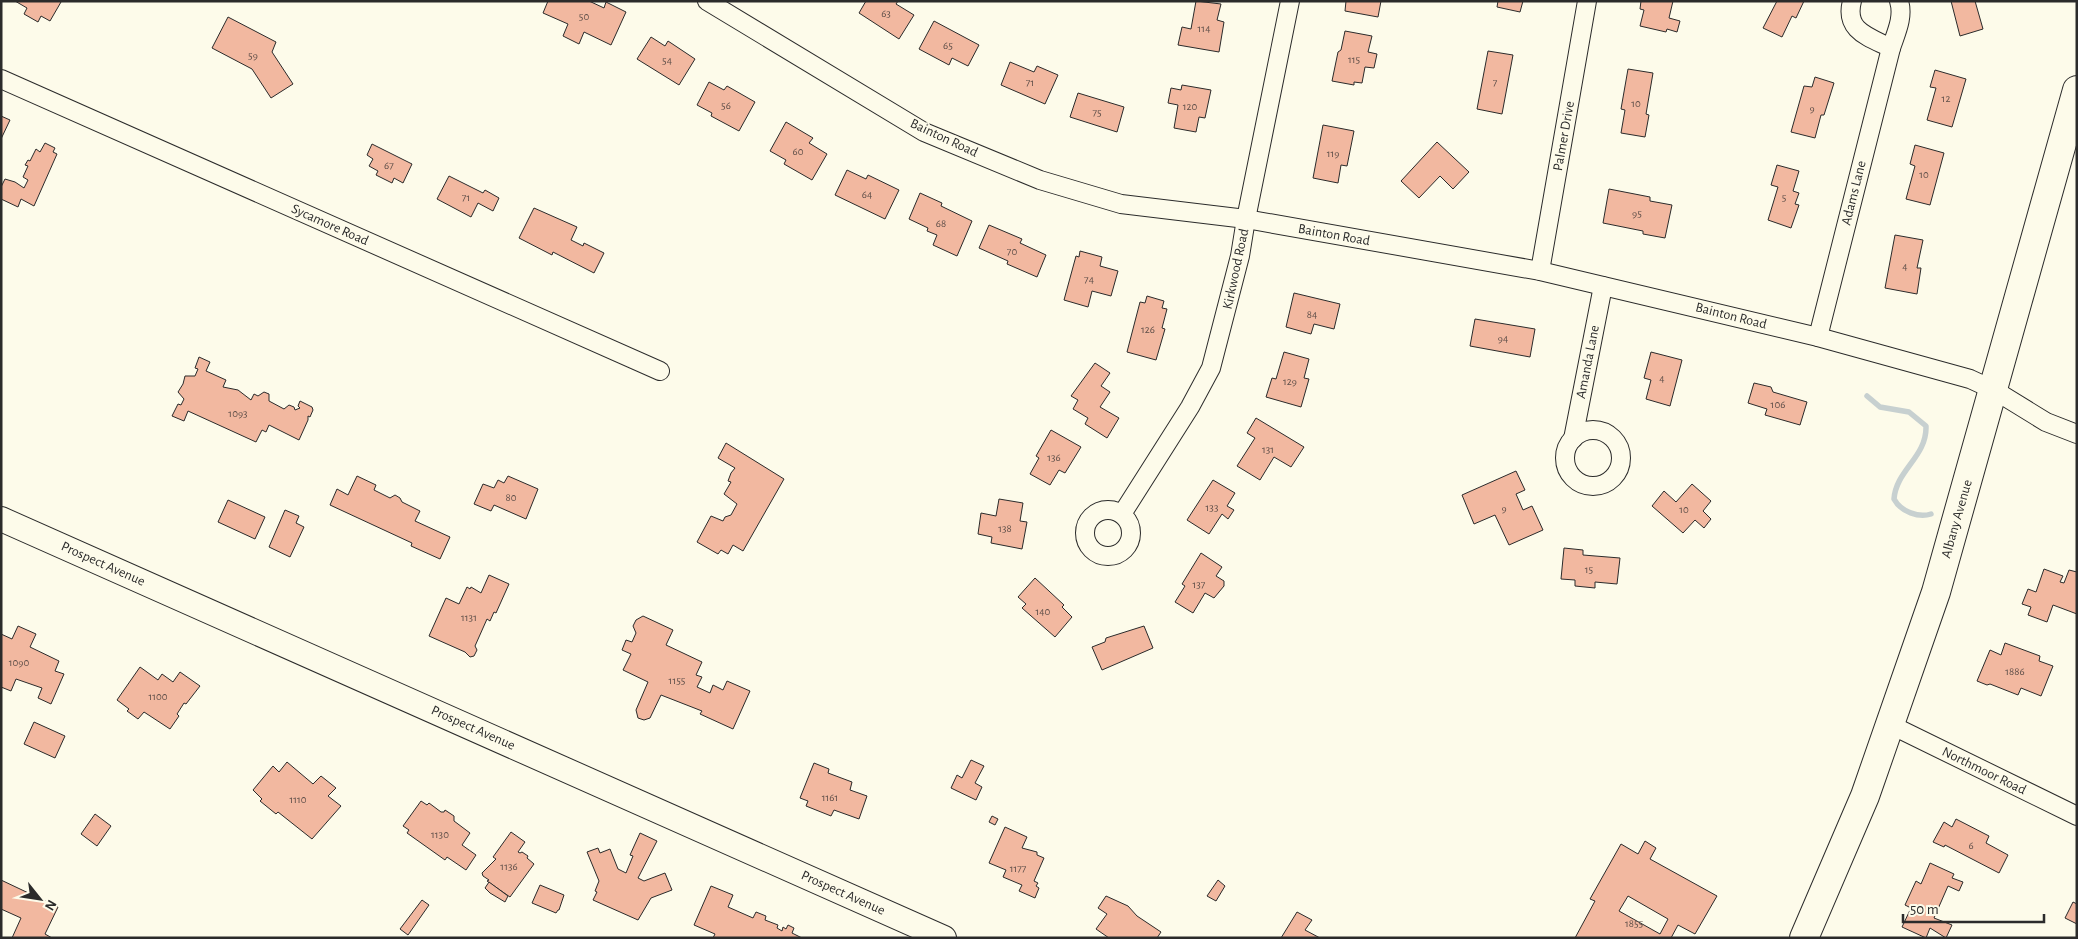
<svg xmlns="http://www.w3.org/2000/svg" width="2078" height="939" viewBox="0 0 2078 939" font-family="'Alegreya Sans',sans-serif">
<rect width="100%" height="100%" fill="#fdfbea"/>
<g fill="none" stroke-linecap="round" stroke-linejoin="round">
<path stroke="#c7d0d0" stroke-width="5.5" d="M1867 396 1880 407 1909 412 1926 426C1927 457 1896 470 1894 499 1901 512 1919 518 1931 514"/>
</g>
<g fill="#f2b8a0" stroke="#2b2b2b" fill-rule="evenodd">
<path d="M15 1H59L61 2 50 21 41 16 38 22 24 14 27 8Z"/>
<path d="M548 1H589L604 8 606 2 626 12 611 45 584 32 579 44 563 36 568 24 543 13Z"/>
<path d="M866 1H898L896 4 914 15 899 39 859 13Z"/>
<path d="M1196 1 1221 4 1217 20 1224 22 1219 52 1178 45 1182 27 1191 29Z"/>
<path d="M1346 1H1381L1378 17 1345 11Z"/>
<path d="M1498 1H1523L1520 12 1497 7Z"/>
<path d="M1641 1H1673L1669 18 1680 21 1677 32 1667 29 1666 32 1640 26 1644 10 1640 9Z"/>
<path d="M1777 1H1804L1796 18 1792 16 1782 37 1763 28Z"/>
<path d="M1951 1H1975L1983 29 1960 36Z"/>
<path d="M228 17 276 42 272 52 293 84 271 98 252 69 212 48Z"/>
<path d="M934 21 979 45 968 66 952 58 949 65 919 49Z"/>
<path d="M1345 31 1372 36 1368 52 1377 54 1374 68 1365 67 1362 83 1354 82V85L1332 81 1338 52 1341 50Z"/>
<path d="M651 37 665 46 668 41 695 59 679 85 637 59Z"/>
<path d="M1488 51 1513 55 1502 114 1477 109Z"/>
<path d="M1010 62 1034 72 1037 66 1058 75 1045 104 1001 85Z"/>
<path d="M1628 69 1653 73 1646 114 1649 115 1645 137 1621 133 1625 110 1621 109Z"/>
<path d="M1935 70 1966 79 1952 127 1927 120 1936 88 1930 87Z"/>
<path d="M1815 77 1834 83 1824 115H1821L1815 138 1791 132 1804 86 1812 87Z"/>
<path d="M709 82 724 90 727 86 755 102 739 131 711 116 712 113 697 105Z"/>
<path d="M1182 85 1211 90 1205 118 1199 117 1196 132 1174 128 1178 105 1168 103 1171 88 1181 90Z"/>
<path d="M1078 93 1124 107 1117 132 1070 117Z"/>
<path d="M1 116 10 120 1 139Z"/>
<path d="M786 122 813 138 809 143 827 154 812 180 784 164 786 160 770 151Z"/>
<path d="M1323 125 1354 131 1347 166 1341 165 1338 183 1313 178Z"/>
<path d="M1437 142 1469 172 1453 189 1440 176 1419 198 1401 181Z"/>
<path d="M45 143 55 148 53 152 57 154 34 206 21 199 18 207 1 199V187L5 179 15 182 24 188 28 180 23 177 28 166 25 165 28 160 30 161 36 149 40 152Z"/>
<path d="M372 144 412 164 403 183 394 178 392 183 376 175 378 171 369 166 373 159 367 155Z"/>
<path d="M1915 145 1944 153 1930 205 1906 199 1915 166 1910 164Z"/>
<path d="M1777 165 1799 171 1793 191 1799 193 1795 204 1799 205 1791 228 1768 220 1778 187 1771 185Z"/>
<path d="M847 170 866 179 868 175 899 190 885 219 835 195Z"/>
<path d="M449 176 483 193 485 190 499 198 493 211 478 203 471 217 437 199Z"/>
<path d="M1609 189 1650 197V201L1672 205 1665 238 1643 234V231L1603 223Z"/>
<path d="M920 193 942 203 941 206 972 221 957 256 933 245 937 235 927 231 928 228 909 219Z"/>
<path d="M534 208 577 227 571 240 583 246 584 243 604 253 594 273 553 252 552 255 519 238Z"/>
<path d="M989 225 1022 239 1020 243 1046 255 1037 277 1007 264 1008 261 979 248Z"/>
<path d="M1895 235 1923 240 1917 268H1921L1917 294 1885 288Z"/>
<path d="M1080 251 1102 257 1100 266 1118 271 1111 296 1092 291 1088 307 1064 300 1076 256 1079 257Z"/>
<path d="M1294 293 1340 304 1334 329 1314 324 1311 334 1286 327Z"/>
<path d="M1147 296 1164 301 1162 308 1167 309 1162 328 1165 329 1156 360 1127 352 1140 302 1145 303Z"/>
<path d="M1475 319 1535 329 1530 357 1470 346Z"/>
<path d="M1284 352 1309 359 1304 378 1309 379 1301 407 1266 397 1272 378 1276 379Z"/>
<path d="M1651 352 1682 360 1670 406 1646 399 1651 380 1644 378Z"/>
<path d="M199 357 210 362 206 371 226 380 223 387 238 390 251 400 254 394 258 396 264 392 269 394V401L284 409 289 405 294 407 295 410 300 408 298 406 300 401 312 407 313 410 310 417 308 416V420L299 440 269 425 266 432 262 430 256 442 188 411 184 421 172 416 178 404 181 405 184 399 178 392 183 384 185 376H195L198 369 195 368Z"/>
<path d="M1095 363 1110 373 1101 386 1110 392 1100 407 1119 418 1107 438 1085 424 1088 418 1073 409 1078 400 1071 396Z"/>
<path d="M1754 383 1771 387 1773 392 1807 402 1800 425 1765 415 1767 409 1748 403Z"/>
<path d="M1256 418 1304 447 1291 467 1274 457 1260 480 1237 466 1255 438 1247 433Z"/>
<path d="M1051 430 1081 447 1065 473 1059 470 1050 485 1030 474 1039 458 1036 456Z"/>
<path d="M726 443 784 479 743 551 733 545 728 554 721 550 718 554 697 542 711 516 723 521 725 517 731 515 737 504 724 494 731 482 728 481 731 473 735 468 718 458Z"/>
<path d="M1516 471 1525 490 1516 494 1523 510 1532 506 1543 530 1509 545 1495 515 1474 524 1462 495Z"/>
<path d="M357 476 376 485 374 490 390 498 395 495 400 498 402 502 420 511 415 521 450 537 440 559 411 546 412 543 330 505 337 489 348 495Z"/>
<path d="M508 476 538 489 526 519 494 505 491 511 474 504 483 484 494 488 498 480 504 483Z"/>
<path d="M1213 480 1235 493 1227 506 1234 510 1228 519 1222 514 1209 534 1187 520Z"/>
<path d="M1692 484 1711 501 1703 511 1711 519 1704 528 1695 520 1683 533 1652 506 1664 491 1676 502Z"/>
<path d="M999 499 1023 503 1020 521 1027 522 1022 549 991 543 992 537 978 534 981 513 996 516Z"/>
<path d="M228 500 265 517 255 539 218 522Z"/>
<path d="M285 510 299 516 296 523 304 527 290 557 269 547Z"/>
<path d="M1564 548 1583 550V555L1620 558 1617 584 1595 582V588L1575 586V580L1561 579Z"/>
<path d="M1201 553 1222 567 1216 576 1224 581V586L1214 598 1205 593 1193 613 1175 602 1185 586 1182 584Z"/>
<path d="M2044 569 2063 576 2060 582 2064 583 2069 570 2077 572V614L2053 605 2047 622 2028 615 2031 607 2022 604 2028 589 2036 592Z"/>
<path d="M489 575 509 584 496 613 494 612 490 621 487 619 475 646 477 650 474 656 470 657 465 652 429 636 446 598 459 604 467 587 470 589 471 587 481 593Z"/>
<path d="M1035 578 1064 605 1062 607 1072 617 1055 637 1022 608 1026 604 1018 597Z"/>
<path d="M643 616 673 630 666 645 702 662 696 675 702 677 697 687 710 693 713 685 723 690 727 681 750 691 733 729 700 714 702 711 661 695 650 718 644 720 638 718 636 710 648 682 623 670 631 654 622 650 626 640 632 642 636 633 633 626 636 620Z"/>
<path d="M18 626 36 634 30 647 59 661 55 671 64 674 51 704 38 698 42 688 16 679 11 691 1 687V634L12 639Z"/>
<path d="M1144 626 1153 648 1102 670 1092 647 1105 642 1106 638Z"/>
<path d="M2005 643 2040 656 2039 661 2053 666 2041 696 2021 688 2018 695 1990 684 1987 685 1977 681 1990 650 2001 655Z"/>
<path d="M140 667 158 680 162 674 173 682 180 672 200 686 186 704 184 703 177 714 179 716 170 729 144 712 138 719 127 711 129 709 117 700Z"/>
<path d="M34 722 65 736 55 758 24 744Z"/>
<path d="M971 760 984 766 975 783 982 787 976 800 951 788 957 775 962 778Z"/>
<path d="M287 762 313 784 321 776 336 788 328 796 341 806 312 839 278 812 276 814 260 801 262 799 253 790 273 766 279 772Z"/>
<path d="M814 763 829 769 828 773 852 782 850 790 867 796 859 819 834 810 831 816 806 806 808 801 800 798Z"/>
<path d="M421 801 427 805 429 803 441 812H444L445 810 454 816V821L470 833 462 845 476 855 466 870 447 857 445 860 407 833 409 830 403 826Z"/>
<path d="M95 814 111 826 97 846 81 834Z"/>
<path d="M992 816 998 819 995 825 989 822Z"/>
<path d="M1956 819 1989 836 1986 843 2008 855 1999 873 1945 845 1944 847 1933 842 1944 822 1952 827Z"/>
<path d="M1005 827 1027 837 1022 848 1037 852V855L1044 858 1034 881 1038 883 1036 886 1039 888 1035 898 1019 891 1022 885 1003 877 1006 870 989 863Z"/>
<path d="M511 832 525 842 518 852 520 853 522 852 528 856 527 858 534 864 510 897 487 881 489 880 483 876 482 873 496 859 493 857Z"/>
<path d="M640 833 657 841 638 878 644 881 665 873 672 890 651 898 638 920 593 900 597 892 595 891 599 881 587 852 598 848 600 853 610 849 618 869 626 873 633 856 630 855Z"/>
<path d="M1645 841 1656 848 1650 859 1717 896 1695 934 1678 925 1671 938H1575L1595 901 1590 899 1621 844 1638 854ZM1628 896 1668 919 1660 934 1619 911Z"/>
<path d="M1930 863 1954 874 1952 878 1963 882 1959 891 1948 886 1934 918 1952 925 1946 938 1930 928 1926 938 1902 927 1911 908 1905 905 1916 881 1921 884Z"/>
<path d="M1 880 58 907 45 934 52 938H12L21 918 1 909Z"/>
<path d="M1218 880 1225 886 1216 901 1207 896Z"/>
<path d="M489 882 508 896 505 902 490 893 485 888Z"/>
<path d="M540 885 564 895 559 910H558L556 913 532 903Z"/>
<path d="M711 886 733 895 728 907 753 918 756 912 766 916 765 920 778 925 777 928 782 931 783 927 786 929 788 925 794 928 792 933 802 938H713L715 934 694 925Z"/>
<path d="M1106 896 1128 906 1137 916 1161 932 1157 938H1109L1096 929 1107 914 1098 908Z"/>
<path d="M422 900 429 905 408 935 400 929Z"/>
<path d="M2073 902 2077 904V924L2065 918Z"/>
<path d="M1297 912 1312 920 1305 930 1320 938H1281Z"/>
</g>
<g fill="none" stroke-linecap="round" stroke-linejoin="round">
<defs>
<g id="minor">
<path d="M707 1 924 132 1040 180 1121 204 1246 219 1540 271 1818 337 1970 379 1994 390 2046 422 2077 434"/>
<path d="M1852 1C1844 31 1869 37 1891 48"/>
<path d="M1 79 660 371"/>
<path d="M1540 271 1587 1"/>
<path d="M1818 337 1891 48C1896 33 1904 17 1899 1"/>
<circle cx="1593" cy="458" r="28"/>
<path d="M1573 439 1603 286"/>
<circle cx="1108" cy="533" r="23"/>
<path d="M1122 514 1190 407 1211 368 1240 256 1246 219 1290 1"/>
<path d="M1891 725 2077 816"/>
</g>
<path id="secondary" d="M1 519 944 938"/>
<path id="trunk" d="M1804 938 1865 796 1936 592 2077 90"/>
</defs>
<use href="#minor" stroke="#2b2b2b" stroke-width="20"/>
<use href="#secondary" stroke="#2b2b2b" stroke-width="26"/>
<use href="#trunk" stroke="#2b2b2b" stroke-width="30"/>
<use href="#minor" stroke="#fdfbea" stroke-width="18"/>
<use href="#secondary" stroke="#fdfbea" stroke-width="24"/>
<use href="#trunk" stroke="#fdfbea" stroke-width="28"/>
</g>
<g text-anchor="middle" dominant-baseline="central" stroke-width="4" stroke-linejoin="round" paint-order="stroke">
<g font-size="11" fill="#5d4e48">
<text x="886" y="13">63</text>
<text x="584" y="16">50</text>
<text x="1204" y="28">114</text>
<text x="948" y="45">65</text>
<text x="253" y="55">59</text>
<text x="1354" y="59">115</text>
<text x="667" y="60">54</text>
<text x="1030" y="82">71</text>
<text x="1495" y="82">7</text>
<text x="1946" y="98">12</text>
<text x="1636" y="103">10</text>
<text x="726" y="105">56</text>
<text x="1190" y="106">120</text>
<text x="1812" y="108">9</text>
<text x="1097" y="112">75</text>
<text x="798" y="151">60</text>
<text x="1333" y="153">119</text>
<text x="389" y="165">67</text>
<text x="1924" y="174">10</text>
<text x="867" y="194">64</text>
<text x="466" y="197">71</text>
<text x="1784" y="197">5</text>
<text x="1637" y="213">95</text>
<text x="941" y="223">68</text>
<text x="1012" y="251">70</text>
<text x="1905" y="266">4</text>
<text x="1089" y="279">74</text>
<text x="1312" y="314">84</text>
<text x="1148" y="329">126</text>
<text x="1503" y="338">94</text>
<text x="1662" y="378">4</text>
<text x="1290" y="381">129</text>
<text x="1778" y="404">106</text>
<text x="238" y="413">1093</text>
<text x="1268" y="449">131</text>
<text x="1054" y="457">136</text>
<text x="511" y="497">80</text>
<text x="1212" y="507">133</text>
<text x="1504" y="508">9</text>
<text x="1684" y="509">10</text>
<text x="1005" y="528">138</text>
<text x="1589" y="569">15</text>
<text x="1199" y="584">137</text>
<text x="1043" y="611">140</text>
<text x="469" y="617">1131</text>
<text x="19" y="662">1090</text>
<text x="2015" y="671">1886</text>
<text x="677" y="680">1155</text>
<text x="158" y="696">1100</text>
<text x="830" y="797">1161</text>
<text x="298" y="799">1110</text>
<text x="440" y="834">1130</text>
<text x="1971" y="845">6</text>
<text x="509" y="866">1136</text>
<text x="1018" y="868">1177</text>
<text x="1634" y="923">1855</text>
</g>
<g font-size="14" fill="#2b2b2b" stroke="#fdfbea">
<text transform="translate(1564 136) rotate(-80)">Palmer Drive</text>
<text transform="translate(944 138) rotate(25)">Bainton Road</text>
<text transform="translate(1854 193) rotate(-76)">Adams Lane</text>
<text transform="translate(330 225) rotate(24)">Sycamore Road</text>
<text transform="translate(1334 235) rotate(10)">Bainton Road</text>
<text transform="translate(1236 269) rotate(-78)">Kirkwood Road</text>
<text transform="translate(1731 316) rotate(14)">Bainton Road</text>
<text transform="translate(1588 362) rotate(-79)">Amanda Lane</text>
<text transform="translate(1957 519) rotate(-74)">Albany Avenue</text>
<text transform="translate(103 564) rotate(24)">Prospect Avenue</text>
<text transform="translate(473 728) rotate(24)">Prospect Avenue</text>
<text transform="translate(1984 771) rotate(26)">Northmoor Road</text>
<text transform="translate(843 893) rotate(24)">Prospect Avenue</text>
</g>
</g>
<rect width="2078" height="939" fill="none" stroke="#2b2b2b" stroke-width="5"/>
<g transform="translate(40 899) rotate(120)" stroke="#fdfbea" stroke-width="4" paint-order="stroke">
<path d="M0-4L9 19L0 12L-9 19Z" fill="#2b2b2b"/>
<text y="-8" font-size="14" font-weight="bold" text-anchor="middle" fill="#2b2b2b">N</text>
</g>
<path d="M1903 914v8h141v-8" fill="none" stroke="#2b2b2b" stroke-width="2.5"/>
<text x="1910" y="914" font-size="15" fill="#2b2b2b" stroke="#fdfbea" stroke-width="4" paint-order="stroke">50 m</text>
</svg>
